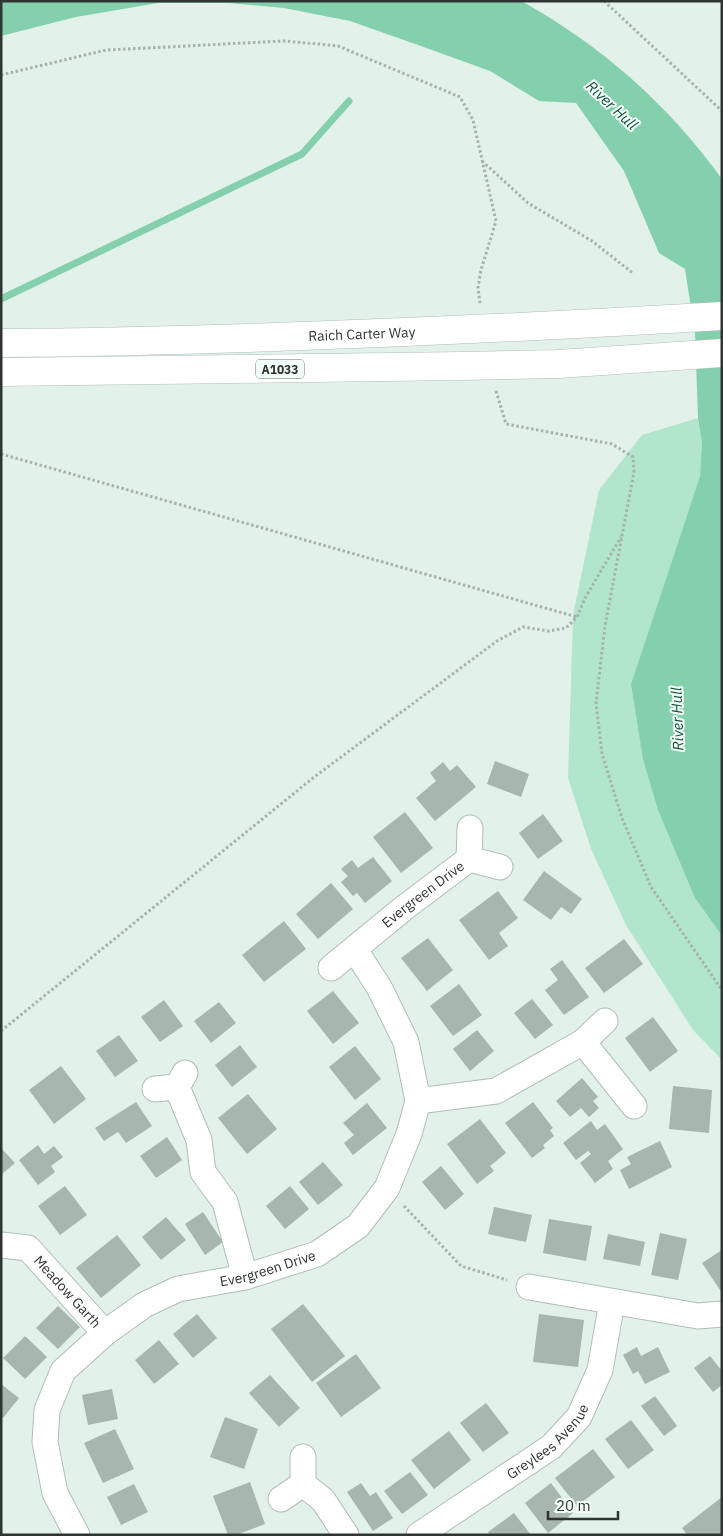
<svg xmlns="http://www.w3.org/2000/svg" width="723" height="1536" viewBox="0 0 723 1536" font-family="'IBM Plex Sans',sans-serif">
<rect width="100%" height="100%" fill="#e2f2ea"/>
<path fill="#b2e6cc" d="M698 418 702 443 700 476 631 684 695 898 722 936V1060L693 1030 626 925 591 849 568 778 573 615 599 490 642 435Z"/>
<path fill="#85d0ac" d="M1 1H521C600 44 670 106 722 179V936L695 898 658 810 643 759 631 684 700 476 702 443 698 418 695 334 685 269 659 253 624 171 576 103 539 101 490 71 418 45 350 21 284 8 228 3H158L76 17 1 36Z"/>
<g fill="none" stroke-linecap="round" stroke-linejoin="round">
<path stroke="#85d0ac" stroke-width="7" d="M1 299 302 154 349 101"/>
</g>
<g fill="#a7b6ae">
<path d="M495 761 529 774 521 797 487 784Z"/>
<path d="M443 762 450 771 457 765 476 787 435 821 416 798 436 781 430 773Z"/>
<path d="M405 812 433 848 401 873 373 837Z"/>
<path d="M543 814 563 841 538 859 519 833Z"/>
<path d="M373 857 392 881 365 903 357 893 353 896 341 882 348 876 341 869 352 860 358 868Z"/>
<path d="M544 871 582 899 571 914 561 907 551 920 523 900Z"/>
<path d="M331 883 353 909 318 939 296 914Z"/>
<path d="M498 891 518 918 499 933 508 946 489 960 459 920Z"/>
<path d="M284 921 306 949 264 982 242 955Z"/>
<path d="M428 938 453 970 427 991 401 958Z"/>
<path d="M624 939 643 964 604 993 585 968Z"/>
<path d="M562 960 589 997 564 1015 545 990 558 980 550 969Z"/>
<path d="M459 984 482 1015 453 1036 430 1006Z"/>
<path d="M333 991 359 1023 333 1044 307 1011Z"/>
<path d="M532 999 553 1025 535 1039 514 1013Z"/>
<path d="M164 1000 183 1026 160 1042 141 1017Z"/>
<path d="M219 1002 236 1023 211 1043 194 1021Z"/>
<path d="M653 1017 678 1051 650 1072 625 1038Z"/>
<path d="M477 1030 494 1051 470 1071 453 1049Z"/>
<path d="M119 1035 138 1061 115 1077 96 1051Z"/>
<path d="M240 1045 257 1067 232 1087 215 1065Z"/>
<path d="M355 1046 381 1079 355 1100 329 1067Z"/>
<path d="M61 1066 86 1099 54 1124 29 1090Z"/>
<path d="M582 1078 598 1097 593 1101 599 1108 589 1117 581 1108 570 1117 556 1101Z"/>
<path d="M673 1086 712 1090 709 1133 669 1129Z"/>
<path d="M248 1094 277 1129 247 1154 218 1118Z"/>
<path d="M136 1102 152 1126 126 1143 118 1132 104 1141 95 1128Z"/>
<path d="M533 1102 553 1128 550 1130 554 1136 543 1145 545 1148 532 1158 505 1123Z"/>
<path d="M367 1103 387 1128 353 1155 344 1143 354 1135 343 1123Z"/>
<path d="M480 1119 506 1153 490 1166 494 1171 477 1184 447 1144Z"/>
<path d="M591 1121 597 1130 605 1124 623 1149 608 1161 613 1169 595 1183 580 1163 591 1154 588 1151 576 1160 563 1143Z"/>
<path d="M167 1137 182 1160 156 1178 140 1156Z"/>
<path d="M660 1141 672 1167 629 1189 620 1170 631 1164 627 1157Z"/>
<path d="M38 1145 44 1154 54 1146 63 1157 51 1166 55 1172 38 1185 19 1160Z"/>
<path d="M1 1148 15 1163 1 1175Z"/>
<path d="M323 1162 343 1185 318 1205 299 1182Z"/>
<path d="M441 1166 464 1194 445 1210 422 1182Z"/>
<path d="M65 1186 87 1215 60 1235 38 1206Z"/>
<path d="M290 1186 309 1209 285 1229 266 1206Z"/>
<path d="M494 1207 532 1215 526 1242 488 1234Z"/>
<path d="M203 1212 223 1242 205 1255 185 1224Z"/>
<path d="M166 1217 186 1240 161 1260 142 1237Z"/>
<path d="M549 1219 592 1226 586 1261 543 1253Z"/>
<path d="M660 1233 687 1239 678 1280 651 1275Z"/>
<path d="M608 1234 645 1242 640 1266 603 1259Z"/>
<path d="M117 1235 141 1265 101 1298 76 1268Z"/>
<path d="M722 1250V1293L702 1263Z"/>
<path d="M303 1304 345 1356 312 1382 271 1329Z"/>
<path d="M58 1306 80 1327 58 1349 36 1328Z"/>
<path d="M197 1314 217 1338 193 1358 173 1334Z"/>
<path d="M539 1314 584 1320 578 1367 533 1362Z"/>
<path d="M25 1336 47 1357 25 1379 3 1358Z"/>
<path d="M159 1340 179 1364 154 1384 135 1360Z"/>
<path d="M637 1347 641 1356 658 1347 670 1372 645 1384 638 1371 633 1374 623 1355Z"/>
<path d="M356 1354 381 1388 341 1417 316 1383Z"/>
<path d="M710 1356 722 1371V1385L713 1392 694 1368Z"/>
<path d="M270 1375 300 1408 279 1427 249 1393Z"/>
<path d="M1 1384 19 1398 3 1418 1 1417Z"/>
<path d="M112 1389 118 1419 88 1425 82 1395Z"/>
<path d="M655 1396 677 1426 664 1436 641 1406Z"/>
<path d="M486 1403 509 1433 483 1452 460 1423Z"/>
<path d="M225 1417 258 1429 244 1469 210 1457Z"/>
<path d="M631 1420 654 1450 628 1469 605 1439Z"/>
<path d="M115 1429 134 1469 103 1483 84 1443Z"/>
<path d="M449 1431 471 1460 434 1489 411 1460Z"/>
<path d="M593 1449 615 1477 577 1506 555 1478Z"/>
<path d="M410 1472 428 1495 402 1514 384 1491Z"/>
<path d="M250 1482 265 1524 236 1535H228L213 1496Z"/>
<path d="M361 1483 370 1496 376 1492 393 1518 373 1531 347 1492Z"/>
<path d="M551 1483 573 1513 548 1533 525 1503Z"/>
<path d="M134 1484 148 1512 121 1525 107 1497Z"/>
<path d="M722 1497V1535H687L682 1528Z"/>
<path d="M514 1513 531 1535H490L488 1532Z"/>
</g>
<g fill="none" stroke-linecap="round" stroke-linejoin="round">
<defs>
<g id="street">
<path d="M470 828 469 859 500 867"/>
<path id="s1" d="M331 968 404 908 469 859"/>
<path d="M583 1042 634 1106"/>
<path d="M177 1087 199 1140 203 1172 225 1202 245 1277"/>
<path d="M155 1089 177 1087 185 1073"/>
<path d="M418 1101 496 1091 583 1042 605 1021"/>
<path id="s2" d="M1 1245 28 1248 105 1333"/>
<path d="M529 1287 698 1316 722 1314"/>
<path d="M303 1484 323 1500 346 1535"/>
<path d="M281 1499 303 1484V1457"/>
<path id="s3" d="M77 1535 55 1493 45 1442 47 1410 63 1371 105 1333 144 1305 178 1289 245 1277 317 1254 358 1226 387 1188 409 1134 418 1101 406 1042 379 987 355 950"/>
<path id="s4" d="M419 1535 551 1447 579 1417 600 1370 612 1302"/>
</g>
<g id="highway">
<path id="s5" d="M1 343C242 341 482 330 722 316"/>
<path d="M1 372 463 366 558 364 722 353"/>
</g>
</defs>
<use href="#street" stroke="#afbeb6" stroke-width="27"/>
<use href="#highway" stroke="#afbeb6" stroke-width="29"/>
<g stroke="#a6b3ac" stroke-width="3" stroke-dasharray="2.5 2.5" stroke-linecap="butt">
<path d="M604 1 722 111"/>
<path d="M1 75 106 50 285 41 338 46 460 97 473 120 496 221 481 270 478 288 480 303"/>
<path d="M482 161 528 203 592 241 634 274"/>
<path d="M496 391 506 424 612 444 633 457 634 472 605 626 596 703 602 754 622 818 651 887 722 990"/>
<path d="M1 454 577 617"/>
<path d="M1 1031 313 778 497 641 523 627 549 631 566 628 577 617 585 598 621 537"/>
<path d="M404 1206 461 1266 507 1280"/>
</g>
<use href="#street" stroke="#fff" stroke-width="25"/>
<use href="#highway" stroke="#fff" stroke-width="28"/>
</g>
<g text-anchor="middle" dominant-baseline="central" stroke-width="4" stroke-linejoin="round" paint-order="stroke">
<rect fill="#f2fff8" stroke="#6a726d" stroke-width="1" x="256" y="359.5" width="48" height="19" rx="4"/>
<g font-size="12" font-weight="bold" fill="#2f3532">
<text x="280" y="369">A1033</text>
</g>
<g font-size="14" fill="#2f3532" stroke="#f2fff8">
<text stroke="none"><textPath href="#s5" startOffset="361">Raich Carter Way</textPath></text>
<text stroke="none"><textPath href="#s1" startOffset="118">Evergreen Drive</textPath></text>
<text stroke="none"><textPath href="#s3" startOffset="408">Evergreen Drive</textPath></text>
<text stroke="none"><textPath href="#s2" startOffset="86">Meadow Garth</textPath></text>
<text stroke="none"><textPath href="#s4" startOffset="160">Greylees Avenue</textPath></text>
</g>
<g font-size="15" font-style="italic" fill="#144f38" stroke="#f2fff8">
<text transform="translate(612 105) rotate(43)">River Hull</text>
<text transform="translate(677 719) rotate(-92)">River Hull</text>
</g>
</g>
<rect width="723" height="1536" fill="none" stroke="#2f3532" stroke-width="5"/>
<path d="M548 1511v8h70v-8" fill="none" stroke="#2f3532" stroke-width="2.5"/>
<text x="556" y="1511" font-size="15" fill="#2f3532" stroke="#f2fff8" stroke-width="4" paint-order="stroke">20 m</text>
</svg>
